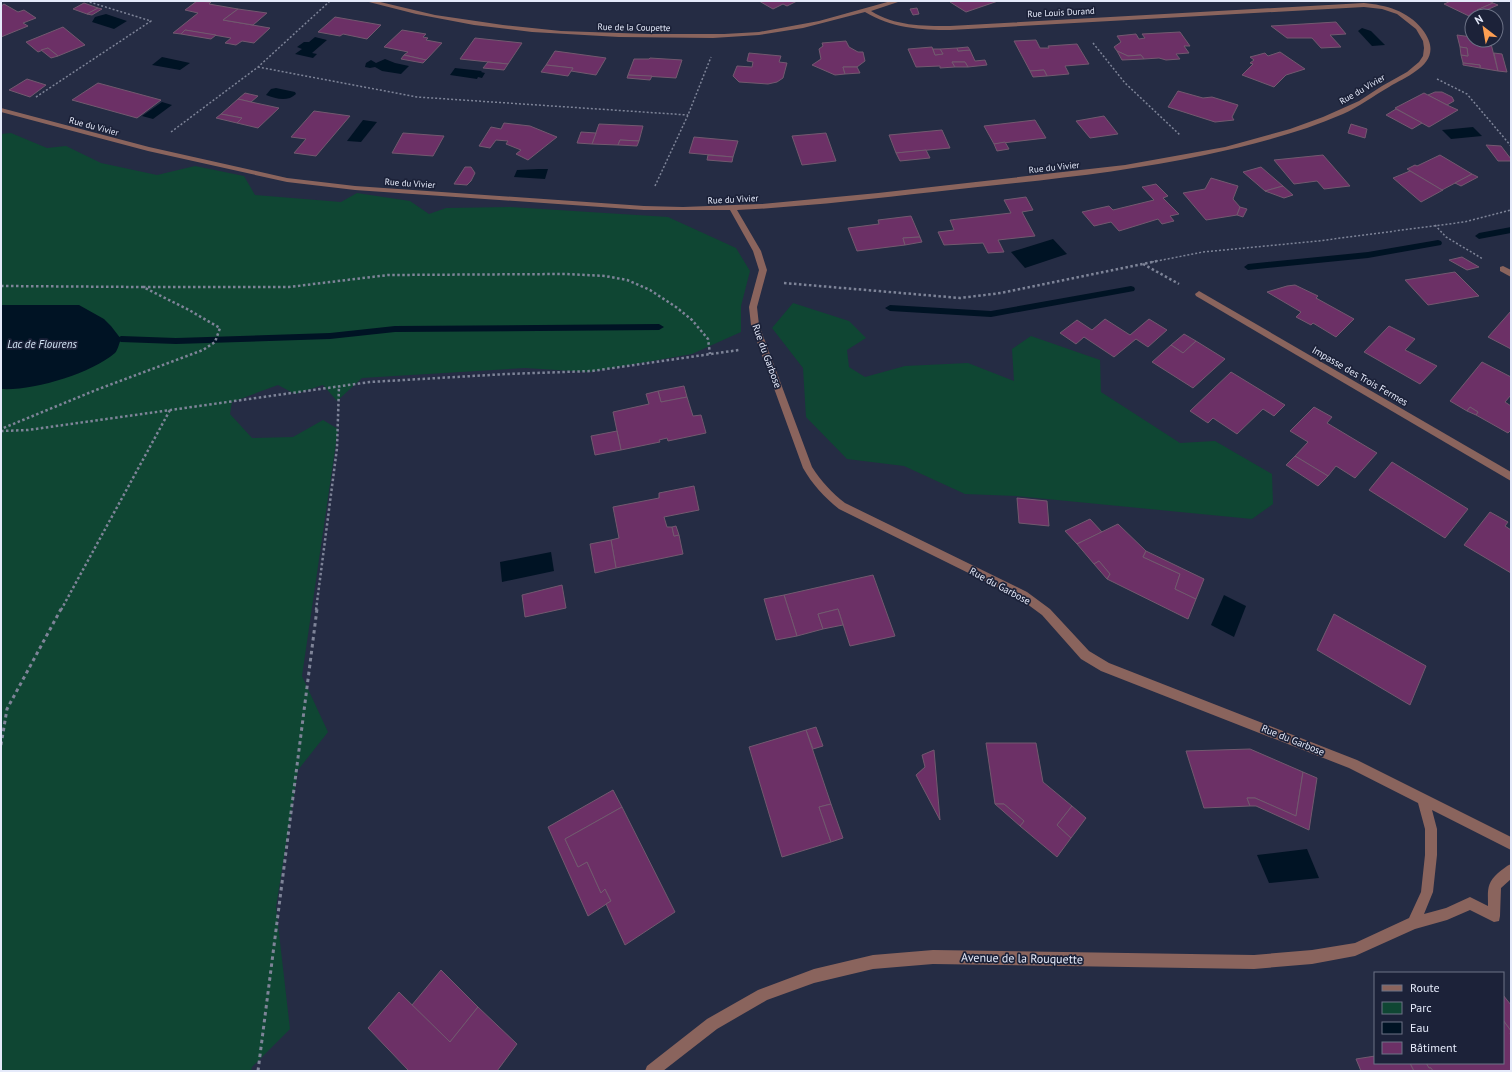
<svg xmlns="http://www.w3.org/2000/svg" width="1512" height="1072" viewBox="0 0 1512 1072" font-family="'PT Sans',sans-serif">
<rect width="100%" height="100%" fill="#252c44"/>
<g fill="#0f4633">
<path d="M11 133 47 148 66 146 101 163 157 175 195 166 244 176 255 195 341 202 357 193 410 201 429 214 446 208 511 207 668 217 736 248 750 271 741 306V332L692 354 589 372 525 368 362 378 337 401 323 385 295 394 278 385 232 402 230 414 252 438 293 437 323 420 338 429 302 676 328 732 298 770 276 907 290 1029 252 1067 251 1071H1V134Z"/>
<path d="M793 303 849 321 866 338 847 350 849 367 865 377 905 366 968 363 1014 381 1012 349 1031 336 1100 360 1101 392 1180 443 1215 441 1272 474 1273 504 1252 519 1016 496 965 494 904 466 847 459 806 417 803 368 772 328Z"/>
</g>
<g fill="#001324">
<path d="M106 14 127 21 114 29 92 22 95 17Z"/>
<path d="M1362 28 1371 31 1385 45 1372 46 1358 31Z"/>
<path d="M315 37 327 40 312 53 317 54 313 58 295 54 302 49 297 47 304 42H309Z"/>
<path d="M162 57 190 63 180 70 152 65Z"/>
<path d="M385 59 395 63 409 66 401 74 382 71 375 67 370 68 365 67 366 63 371 60 376 63Z"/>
<path d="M455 68 482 71 481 72 485 73 482 78 478 77 477 79 450 75Z"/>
<path d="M276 88 295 92 296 94C288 102 276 99 266 95L271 89Z"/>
<path d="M162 102 172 105 153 119 142 116Z"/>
<path d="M363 120 377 122 361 142 347 141Z"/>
<path d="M1473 127 1482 136 1451 139 1442 130Z"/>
<path d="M539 169H548L545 179 514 177 517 170Z"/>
<path d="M1053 239 1067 254 1025 268 1011 252Z"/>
<path d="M1 305H79L104 319 111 326 121 339C119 343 118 350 115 353 90 374 33 391 1 389Z"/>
<path d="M551 552 554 571 502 582 500 562Z"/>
<path d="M1224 595 1246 606 1234 637 1211 625Z"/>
<path d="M1307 849 1319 878 1269 883 1257 855Z"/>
</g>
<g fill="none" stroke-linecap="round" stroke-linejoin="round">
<g fill="#001324" fill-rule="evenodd">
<path d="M1511 227V233L1479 239 1475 236 1479 233Z"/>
<path d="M1438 240 1441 241 1442 243 1441 245 1368 258 1248 270 1244 267 1248 264 1368 252Z"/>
<path d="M1131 286 1134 287 1135 289 1134 291 991 317 890 311 885 308 890 305 991 311Z"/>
<path d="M659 324 664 327 659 330 395 332 330 339 176 344 121 342 116 339 121 336 176 338 330 333 395 326Z"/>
</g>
</g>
<g fill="#6c3066" stroke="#72596f">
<path d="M197 1 211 2 209 4 238 9 223 20 270 28 254 43 242 41 236 45 225 43 231 38 185 30 181 34 173 33 198 13 185 10Z"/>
<path d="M759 1H797L787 6 783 4 773 9Z"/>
<path d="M952 1H998L966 12 950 2Z"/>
<path d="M1451 1H1489L1493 3 1477 10 1482 12 1471 17 1444 4Z"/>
<path d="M84 3 98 8 87 14 73 9Z"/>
<path d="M1493 3 1498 5 1482 12 1477 10Z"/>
<path d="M4 4 18 12 24 10 36 18 23 23 28 26 1 37V6Z"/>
<path d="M98 8 102 9 92 15 87 14Z"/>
<path d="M917 8 919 14 913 15 910 9Z"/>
<path d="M238 9 267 13 253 25 223 20Z"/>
<path d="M335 17 381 25 367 39 343 34 340 36 318 32Z"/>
<path d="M1336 22 1346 34 1330 35 1341 47 1321 48 1312 38H1287L1271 26Z"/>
<path d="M63 27 85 45 58 56 48 48 38 52 26 42Z"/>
<path d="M185 30 216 35 211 39 181 34Z"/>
<path d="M402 30 426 34 423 37 428 38 426 40 442 43 426 60 404 55 408 52 384 47Z"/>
<path d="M1180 32 1190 46H1184L1189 53 1176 54 1180 59 1166 60 1159 58 1144 59 1141 55 1128 56 1117 51 1114 47 1121 42 1117 36 1136 34 1139 39 1145 38 1142 34Z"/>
<path d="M1457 35 1472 37V40H1490L1498 71 1480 68V65L1463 63 1461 55 1468 56 1467 48 1460 47Z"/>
<path d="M475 38 522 43 508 64 460 59Z"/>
<path d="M1036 40 1040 48H1049L1048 46 1077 44 1089 64 1065 66 1069 74 1047 76 1044 70 1030 71 1014 41Z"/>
<path d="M846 41 849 47 858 52H863L865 61 857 67H843L845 74 835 75 812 65 821 59 819 49 823 46 822 43Z"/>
<path d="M932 47 935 55 943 54 940 49 957 48 958 51 970 50 975 61 985 60 987 65 968 67 965 62H952L955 67 940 68V66L916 67 908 49Z"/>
<path d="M968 47 970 50 958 51 957 48Z"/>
<path d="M1460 47 1467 48 1468 56 1461 55Z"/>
<path d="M48 48 58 56 51 58 41 50Z"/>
<path d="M933 49H940L943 54 935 55Z"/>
<path d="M555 51 606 58 596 75 571 71 573 68 546 65Z"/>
<path d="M1117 51 1128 56 1141 55 1144 59 1122 60Z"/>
<path d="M1280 52 1305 69 1286 75 1274 87 1242 75 1253 64 1250 63 1254 60 1250 57 1265 53 1268 56Z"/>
<path d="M749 53 781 56 779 62 787 63 783 78 777 82 768 84 739 82 733 76 737 66 752 67 753 62 747 61Z"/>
<path d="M1494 53 1502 54 1507 72 1498 71Z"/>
<path d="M404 55 426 60 423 63 401 59Z"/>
<path d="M650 58 682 60 676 78 628 75 634 59H649Z"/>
<path d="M488 62 508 64 504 70 483 68Z"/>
<path d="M952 62H965L968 67H955Z"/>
<path d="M1463 63 1480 65V68L1463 65Z"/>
<path d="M546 65 573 68 568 76 541 72Z"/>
<path d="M843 67H857L860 73 845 74Z"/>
<path d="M1044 70 1047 76 1033 77 1030 71Z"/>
<path d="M628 75 652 76 650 80 627 78Z"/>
<path d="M27 79 46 85 30 97 9 90Z"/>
<path d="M98 83 161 100 137 118 72 100Z"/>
<path d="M1178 91 1203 98 1212 97 1238 105 1232 117 1234 120 1215 122 1168 107Z"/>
<path d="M1435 92H1442L1452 97 1454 101 1447 105 1428 95Z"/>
<path d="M245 93 258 96 251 102 238 99Z"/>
<path d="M1424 93 1447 105 1458 110 1429 127 1395 108Z"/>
<path d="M238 99 251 102 279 108 258 128 237 123 242 118 221 114Z"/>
<path d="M1396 109 1422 123 1412 129 1386 115Z"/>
<path d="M314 111 350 116 316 156 294 153 306 139 291 137Z"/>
<path d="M221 114 242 118 237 123 216 118Z"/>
<path d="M1104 116 1118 134 1090 138 1076 121Z"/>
<path d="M1035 120 1046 138 994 144 984 126Z"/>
<path d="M504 123 530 126 557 137 528 160 516 154 521 150 506 144 508 141 496 140 490 148 479 146 491 127 501 129Z"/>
<path d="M599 124 643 126 639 141 620 140 618 145 592 144Z"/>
<path d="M1351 124 1367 129 1365 138 1348 133Z"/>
<path d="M942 130 950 148 896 153 889 135Z"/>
<path d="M581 132 596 133 592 144 577 143Z"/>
<path d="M403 133 444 136 433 156 392 153Z"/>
<path d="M826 133 836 161 802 165 792 136Z"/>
<path d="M694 137 738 141 733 157 689 153Z"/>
<path d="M620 140 639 141 637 146 618 145Z"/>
<path d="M1005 142 1009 149 997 151 994 144Z"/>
<path d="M1486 145 1501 146 1511 159V161H1498Z"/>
<path d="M926 150 930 158 900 161 896 153Z"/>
<path d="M708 155 733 157 732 162 707 160Z"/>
<path d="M1323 155 1350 186 1324 189 1317 181 1294 184 1274 160Z"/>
<path d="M1440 155 1472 174 1442 190 1407 169 1415 165 1417 166Z"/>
<path d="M465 167H471L475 173 471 181 467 185 454 184Z"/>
<path d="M1261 167 1283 186 1265 191 1243 172Z"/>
<path d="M1410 171 1442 190H1443L1421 202 1393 178Z"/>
<path d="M1472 174 1478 177 1461 186 1455 183Z"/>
<path d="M1211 178 1238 186 1233 199 1240 207 1237 215 1206 220 1183 193 1205 189Z"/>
<path d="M1156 184 1168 196 1163 198 1179 214 1170 216 1174 221 1162 224 1158 219 1119 231 1111 222 1094 226 1082 212 1109 206 1113 210 1154 200 1142 187Z"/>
<path d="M1283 186 1293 195 1284 198 1265 191Z"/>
<path d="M1026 197 1033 210 1022 212 1035 236 998 240 1004 252 988 253 983 243 944 245 938 232 954 230 950 220 1011 213 1004 200Z"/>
<path d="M1240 207 1247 209 1243 217 1237 215Z"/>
<path d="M911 216 920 237 903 238 905 245 857 251 848 228 879 224 878 220Z"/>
<path d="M920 237 922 242 905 245 903 238Z"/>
<path d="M1462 257 1479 267 1467 270 1449 260Z"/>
<path d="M1455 272 1479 296 1428 305 1405 280Z"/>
<path d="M1295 285 1318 296 1316 298 1354 319 1336 337 1313 323 1311 325 1296 317 1301 312 1267 292 1287 286Z"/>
<path d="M1511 311V349L1488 337Z"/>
<path d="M1105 319 1130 335 1149 319 1167 330 1148 347 1136 339 1114 357 1084 337 1076 344 1060 333 1077 320 1092 330Z"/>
<path d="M1389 326 1415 339 1405 350 1437 366 1420 384 1364 352Z"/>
<path d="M1184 334 1196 341 1183 353 1171 345Z"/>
<path d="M1196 341 1225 359 1193 388 1152 362 1171 345 1183 353Z"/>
<path d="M1482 362 1511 377V395L1505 402 1511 406V430L1508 433 1476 415 1478 412 1470 407 1467 411 1450 401Z"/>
<path d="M1231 372 1285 405 1274 416 1263 409 1237 434 1213 418 1208 423 1190 411Z"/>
<path d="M684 386 687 397 661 402 658 391Z"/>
<path d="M658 391 661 402 687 397 693 416 701 415 706 433 668 441 667 438 659 440 660 442 621 450 613 412 649 404 646 394Z"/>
<path d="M1314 407 1332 417 1327 423 1377 453 1355 478 1336 466 1328 476 1295 456 1308 442 1290 431Z"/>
<path d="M1470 407 1478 412 1476 415 1467 411Z"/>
<path d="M617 431 621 450 595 455 591 436Z"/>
<path d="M1295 456 1328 476 1318 486 1286 465Z"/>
<path d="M1392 462 1468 509 1445 538 1369 490Z"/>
<path d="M694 486 699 510 664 517 667 527H672L674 536 679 535 683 554 616 568 611 540 619 538 613 507 659 498V493Z"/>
<path d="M1017 498 1047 501 1049 526 1019 523Z"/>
<path d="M1490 512 1508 522 1505 526 1511 530V573L1464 545Z"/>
<path d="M1090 519 1102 532 1077 544 1065 531Z"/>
<path d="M1118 524 1146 551 1143 557 1180 574 1175 589 1196 599 1188 619 1107 579 1110 574 1099 561 1094 564 1077 544Z"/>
<path d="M676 526 679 535 674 536 672 527Z"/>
<path d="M611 540 616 568 595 573 590 544Z"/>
<path d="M1146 551 1204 579 1196 599 1175 589 1180 574 1143 557Z"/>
<path d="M1099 561 1110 574 1107 579 1094 564Z"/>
<path d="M873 575 895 636 850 646 838 609 818 614 823 629 797 636 784 595Z"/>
<path d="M562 585 566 608 525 617 522 595Z"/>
<path d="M784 595 797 636 776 640 764 599Z"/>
<path d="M838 609 843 625 823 629 818 614Z"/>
<path d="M1334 614 1426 666 1410 705 1317 650Z"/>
<path d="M816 727 823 746 813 749 806 730Z"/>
<path d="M806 730 831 804 819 807 831 842 782 857 749 747Z"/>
<path d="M986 743H1036L1043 782 1072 806 1057 825 1071 838 1057 857 1020 826 1024 821 1004 804H995Z"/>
<path d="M1250 749 1303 772 1296 816 1255 798H1247L1250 806 1204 808 1186 751Z"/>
<path d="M934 750 940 820 916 775 925 767 922 755Z"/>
<path d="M1303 772 1317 778 1309 830 1256 806H1250L1247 798H1255L1296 816Z"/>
<path d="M613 790 622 807 565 839 578 867 587 862 601 893 605 889 611 901 588 916 548 827Z"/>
<path d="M831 804 843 838 831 842 819 807Z"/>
<path d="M995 804H1004L1024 821 1020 826Z"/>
<path d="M1072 806 1086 818 1071 838 1057 825Z"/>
<path d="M622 807 675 912 625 945 606 904 611 901 605 889 601 893 587 862 578 867 565 839Z"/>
<path d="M441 970 478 1007 450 1042 412 1005Z"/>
<path d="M399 992 450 1042 478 1007 517 1044 497 1071H409L368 1028Z"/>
<path d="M1503 995 1511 1005V1031L1503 1020Z"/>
<path d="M1503 1020 1511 1031 1510 1034 1511 1035V1071H1433L1431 1068H1429L1426 1063H1503Z"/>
<path d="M1375 1056V1063H1410L1414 1071H1361L1356 1059Z"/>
<path d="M1410 1063H1426L1429 1068H1431L1433 1071H1414Z"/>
</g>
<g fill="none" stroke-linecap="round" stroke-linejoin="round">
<g stroke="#7e8498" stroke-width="1.5" stroke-dasharray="2 2" stroke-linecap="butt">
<path d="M1093 43 1125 83 1180 135"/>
<path d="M258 67 417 97 688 115"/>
<path d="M1437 79 1467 94 1511 146"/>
<path d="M36 97 151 21 86 1"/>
<path d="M171 132 258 67 330 1"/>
<path d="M655 186 688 115 711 57"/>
<path d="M1435 225 1446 237 1483 259"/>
<path d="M1152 262 1203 252 1318 241 1464 222 1511 210"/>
</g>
<g stroke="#7e8498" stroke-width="2.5" stroke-dasharray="2.5 2.5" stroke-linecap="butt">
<path d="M1143 264 1179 284"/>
<path d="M784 283 960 298 1001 293 1157 261"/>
<path d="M1 286 143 287 189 310 220 328 215 342 203 350 96 390 1 429"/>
<path d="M143 287H289L388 275 565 274 605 276 627 280 650 290 676 307 692 320 708 339 710 354"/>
<path d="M1 431 28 430 370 382 507 374 592 371 739 350"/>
<path d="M61 610 170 410"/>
<path d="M316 610 337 448 339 386"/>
</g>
<g stroke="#7e8498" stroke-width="3" stroke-dasharray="3.5 3.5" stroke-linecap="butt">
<path d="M1 745 7 709 61 609"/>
<path d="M258 1071 317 609"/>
</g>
<g fill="#8a645d" fill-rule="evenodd">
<path d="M365 1H376L435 15 503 25 561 31 648 34H724L759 32 819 21 891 1H901L871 11C895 26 922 26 950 26L1364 3C1386 5 1408 11 1422 29 1447 61 1411 74 1389 87 1373 96 1359 107 1343 114 1299 133 1252 145 1205 155 1116 174 1024 182 933 192 868 199 803 207 737 210L761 251 767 270 757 307 759 325 812 467C821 481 832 493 845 503L1027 592 1050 609 1089 651 1109 663 1357 760 1511 837V850L1432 810 1437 829V855L1433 892 1424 914 1446 908 1470 897 1488 906C1488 891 1486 884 1498 873 1502 870 1506 866 1511 864V879L1501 888 1500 916 1499 921 1494 922 1470 910 1447 920 1415 929 1355 956 1312 964 1254 969 933 964 873 969 814 983 767 1000 717 1029 663 1071H645L647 1066 707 1019 758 990 814 969 873 955 933 950 1254 955 1312 950 1355 943 1409 918 1421 892 1425 855V829L1418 803 1349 768 1101 671 1081 659 1042 615 1019 598 839 509C824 497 812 484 803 468L751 325 749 307 759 270 753 251 730 210H644L355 190 287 182 148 151 1 112V108L149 147 287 178 355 186 644 206 683 207 761 204 878 193 1125 165 1225 147 1290 129 1323 117 1359 101 1382 86 1407 72 1419 62 1423 56 1424 48 1423 41 1416 29 1397 14 1382 9 1364 7 950 30C920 30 891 28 865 12L803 28 759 35 713 38 619 37 532 32 474 25 416 14Z"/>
<path d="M1503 266 1511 270V277L1500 271V267Z"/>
<path d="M1199 291 1511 472V481L1196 296 1195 294Z"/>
</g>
</g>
<g text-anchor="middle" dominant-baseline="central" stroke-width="3.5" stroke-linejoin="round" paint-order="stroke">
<g font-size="9" fill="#e5eafa" stroke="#1c2239">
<text transform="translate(1061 12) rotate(-3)">Rue Louis Durand</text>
<text transform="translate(634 27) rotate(1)">Rue de la Coupette</text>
<text transform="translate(1362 89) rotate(-30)">Rue du Vivier</text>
<text transform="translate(94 126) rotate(15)">Rue du Vivier</text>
<text transform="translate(1054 167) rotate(-6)">Rue du Vivier</text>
<text transform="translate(410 183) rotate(4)">Rue du Vivier</text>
<text transform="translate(733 199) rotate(-3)">Rue du Vivier</text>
</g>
<g font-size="10" fill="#e5eafa" stroke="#1c2239">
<text transform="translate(767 356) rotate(70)">Rue du Garbose</text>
<text transform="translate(1360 376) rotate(30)">Impasse des Trois Fermes</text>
<text transform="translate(1000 586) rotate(28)">Rue du Garbose</text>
<text transform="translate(1293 740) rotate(22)">Rue du Garbose</text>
</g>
<g font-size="11" font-style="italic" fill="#d2e3f3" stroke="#1c2239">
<text x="42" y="344">Lac de Flourens</text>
</g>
<g font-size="12" fill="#e5eafa" stroke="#1c2239">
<text transform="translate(1022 958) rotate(1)">Avenue de la Rouquette</text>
</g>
</g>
<rect width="1512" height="1072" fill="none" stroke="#e5eafa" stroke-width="4"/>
<rect x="1374" y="972" width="130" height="92" fill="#1c2239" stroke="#6c7286"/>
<rect x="1382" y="985" width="20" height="6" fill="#8a645d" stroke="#6c7286"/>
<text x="1410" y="992" font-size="12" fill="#e5eafa">Route</text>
<rect x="1382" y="1002" width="20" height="12" fill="#0f4633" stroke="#6c7286"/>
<text x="1410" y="1012" font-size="12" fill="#e5eafa">Parc</text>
<rect x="1382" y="1022" width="20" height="12" fill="#001324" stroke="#6c7286"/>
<text x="1410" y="1032" font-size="12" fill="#e5eafa">Eau</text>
<rect x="1382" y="1042" width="20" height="12" fill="#6c3066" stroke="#6c7286"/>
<text x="1410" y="1052" font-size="12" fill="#e5eafa">Bâtiment</text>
<g transform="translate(1484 28) rotate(329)"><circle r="19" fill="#1c2239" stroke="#6c7286"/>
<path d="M0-3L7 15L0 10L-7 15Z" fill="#fc9e52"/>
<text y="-6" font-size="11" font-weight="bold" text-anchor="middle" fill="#e5eafa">N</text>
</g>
</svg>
